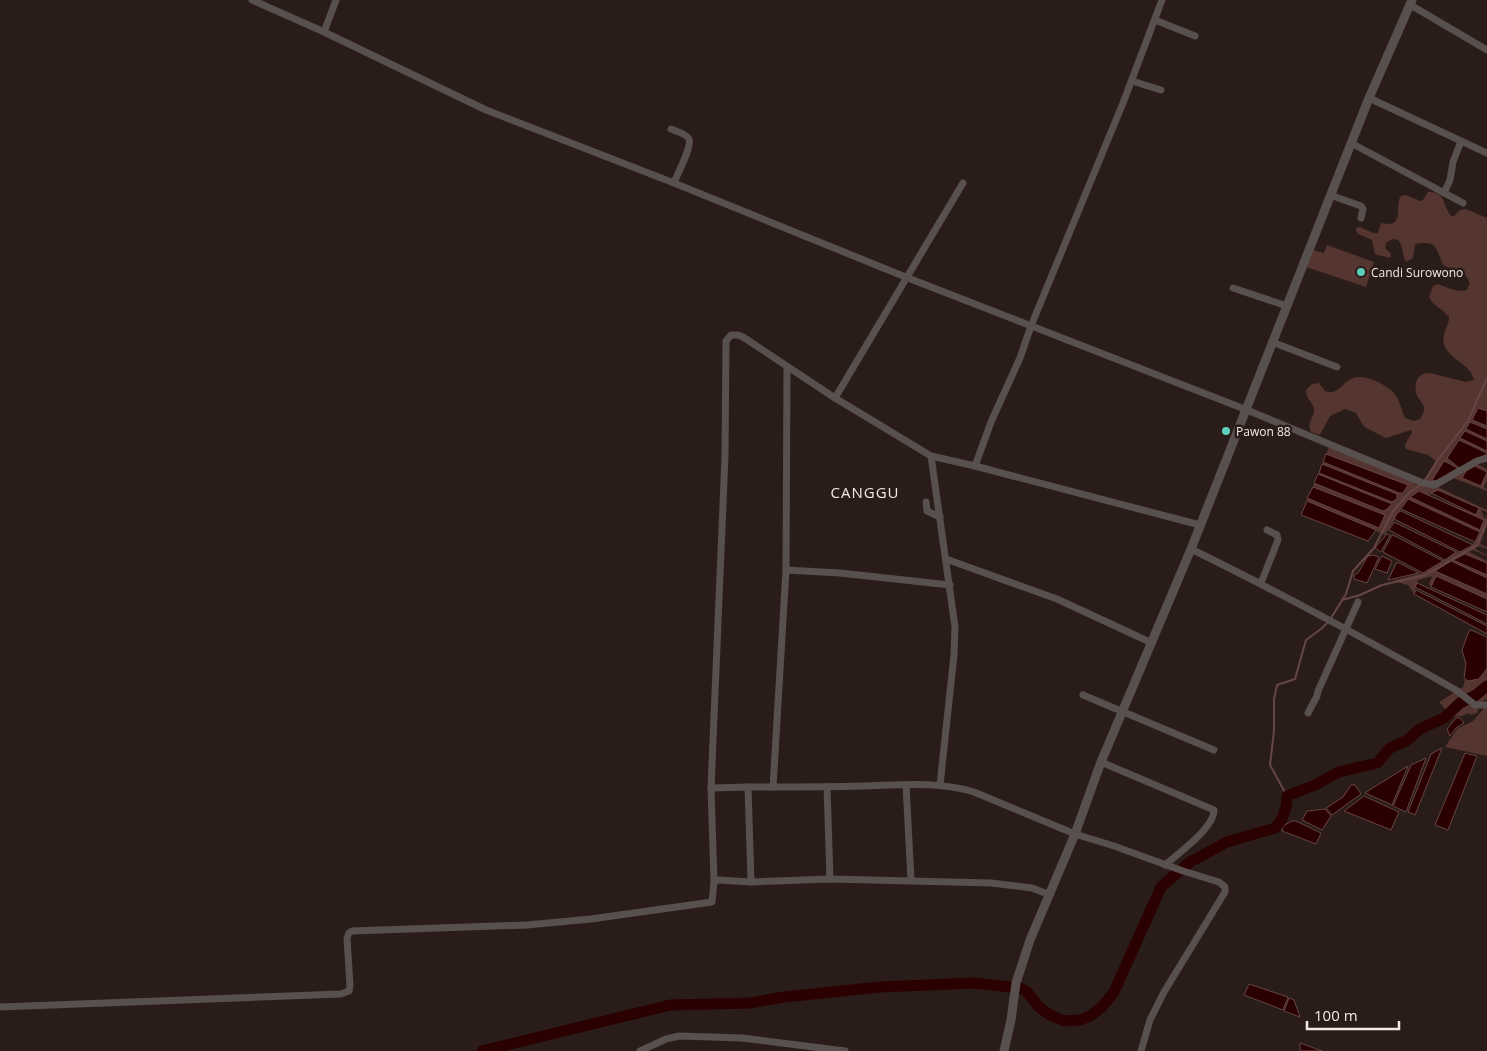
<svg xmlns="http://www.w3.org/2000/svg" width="1487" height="1051" viewBox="0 0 1487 1051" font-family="'Open Sans',sans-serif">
<rect width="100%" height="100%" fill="#2a1c19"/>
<g fill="#54352f" fill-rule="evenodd">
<path d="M1428 192C1445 191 1443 205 1451 216H1454L1460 210 1466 209 1487 218V411L1478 408 1472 420 1487 426V429L1470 422 1466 429 1487 439V441L1465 431 1460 438 1487 451V453L1459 441V467L1487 454V461L1477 464 1487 469V481L1484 487 1487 489V491L1453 478 1438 487 1487 510V512L1481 510 1485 519 1487 514V526L1480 544 1487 547V549L1479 546 1475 549 1487 555V556L1473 550 1469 552 1487 561V563L1465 554 1453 560 1487 575V578L1451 562 1435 571 1487 594V599L1437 576 1431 587 1429 584 1432 576 1418 580 1414 594 1408 585 1392 581 1423 573 1456 552C1469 550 1476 543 1480 531L1401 509 1385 535 1307 501V498L1379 528 1385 515 1313 487 1314 483 1383 511 1386 510 1391 504 1318 474 1319 473 1392 502 1397 494 1322 464 1323 462 1399 493 1407 485 1326 454 1331 443 1416 479 1414 484 1420 485 1426 478 1436 461 1428 455 1406 449 1405 445 1412 432 1411 430 1386 438 1366 428 1363 425 1356 413 1345 409 1330 416 1321 433 1319 435 1311 432C1306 423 1315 417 1314 409 1312 401 1306 399 1306 390L1312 384 1319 383 1325 391C1338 396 1341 384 1351 379 1362 372 1386 384 1394 393 1400 401 1401 409 1405 418L1414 421 1420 419C1422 415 1425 411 1424 407 1423 403 1419 400 1417 396 1413 384 1417 372 1430 373L1466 382 1474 380C1471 364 1448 359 1444 344 1441 335 1449 327 1449 317 1443 309 1433 306 1429 297L1433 286 1438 284C1446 287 1458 293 1467 290L1470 283 1466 276 1443 265C1436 248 1437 240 1415 244L1413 258 1406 262C1401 255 1404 229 1386 243L1385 248 1391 254 1390 258C1369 253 1377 257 1372 240L1358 234 1356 231V228L1360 227 1373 233H1378L1381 223C1384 223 1390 225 1393 223 1402 218 1395 204 1401 196L1406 195 1420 201 1423 200ZM1419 491 1480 529 1410 497ZM1433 492 1479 508V509L1476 515 1429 495Z"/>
<path d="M1327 245 1374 262 1366 287 1303 266 1309 249 1324 253Z"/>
<path d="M1487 668V699L1481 702 1477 713 1470 715 1468 713 1462 716 1453 717 1439 702 1463 687 1465 679 1468 681 1483 675Z"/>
<path d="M1486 706H1487V756L1445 747 1457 729 1473 721Z"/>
</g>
<g fill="#2a0100" stroke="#664645">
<path d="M1478 408 1487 411V426L1472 420Z"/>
<path d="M1470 422 1487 429V439L1466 429Z"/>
<path d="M1465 431 1487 441V451L1460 438Z"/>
<path d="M1459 440 1487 453V454L1459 468 1447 458Z"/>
<path d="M1326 454 1408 485 1403 493H1399L1323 462Z"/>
<path d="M1444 461 1458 468 1436 481 1432 480Z"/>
<path d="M1322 464 1397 494V499L1392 502 1319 473Z"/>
<path d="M1475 466 1487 472 1481 486 1462 478 1466 471Z"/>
<path d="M1318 474 1392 504 1386 510 1383 511 1314 483Z"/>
<path d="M1313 487 1385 515 1379 528 1307 498Z"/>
<path d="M1438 490 1479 508 1476 515 1431 493Z"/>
<path d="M1419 491 1484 520 1480 530 1410 497Z"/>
<path d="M1408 499 1480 532 1475 542 1401 509Z"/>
<path d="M1307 501 1376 530 1368 541 1301 515Z"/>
<path d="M1401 511 1473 545 1460 552 1394 519 1397 513Z"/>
<path d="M1394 522 1456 552 1445 560 1389 530Z"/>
<path d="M1387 534 1390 535 1381 552 1375 548Z"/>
<path d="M1392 535H1393L1443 561 1423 573 1383 552Z"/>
<path d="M1465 554 1487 563V575L1453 560Z"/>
<path d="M1373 555 1379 557 1367 583 1354 579V575L1358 573 1368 556Z"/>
<path d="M1382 556 1392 561 1387 573 1375 569Z"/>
<path d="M1451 561 1487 578V594L1435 571Z"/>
<path d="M1397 562 1419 573 1388 580Z"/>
<path d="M1436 576 1487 599V612L1431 587Z"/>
<path d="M1417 583 1487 615V624L1415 587Z"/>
<path d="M1416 590 1487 626V634L1414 594Z"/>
<path d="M1471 630 1487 637V668L1479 679 1468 681 1464 678 1466 664 1462 650 1469 631Z"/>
<path d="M1456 718H1460L1464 723 1456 728 1450 736 1447 729Z"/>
<path d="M1442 748 1415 815 1408 812 1431 754Z"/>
<path d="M1465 753 1477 756 1448 830 1435 825Z"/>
<path d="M1426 758 1406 812 1393 806 1411 765Z"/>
<path d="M1408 766 1392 805 1365 793 1371 789Z"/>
<path d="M1351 785H1355L1361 794 1332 815 1326 808 1343 797Z"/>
<path d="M1364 796 1399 812 1391 830 1344 811Z"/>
<path d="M1325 809 1331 816 1322 830 1302 820 1307 811Z"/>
<path d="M1292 821H1296L1321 833 1316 844 1282 831 1283 826Z"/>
<path d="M1249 984 1288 997 1283 1010 1244 995Z"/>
<path d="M1289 998 1294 1000 1300 1017 1284 1011Z"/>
<path d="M1300 1043 1322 1051H1302L1300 1049Z"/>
</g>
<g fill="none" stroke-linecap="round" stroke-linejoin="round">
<g stroke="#664645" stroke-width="2">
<path d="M1425 480 1437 461 1468 421 1487 378"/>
<path d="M1342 600 1360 595 1382 585 1425 575 1477 545 1487 520"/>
<path d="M1331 618 1346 594 1353 571 1374 548 1393 511 1410 492 1422 484"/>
<path d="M1287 796 1270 765 1274 731V699L1277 685 1295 679 1306 640 1321 629 1328 622"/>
</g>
<path stroke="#2a0100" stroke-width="11" d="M482 1051 670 1005 750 1003 784 997 880 987 973 983 1020 988 1027 992 1039 1007 1050 1015 1064 1021 1080 1020 1090 1016 1102 1007 1114 992 1161 887 1190 862 1227 842 1275 828 1282 819 1286 807 1287 796 1315 785 1339 772 1377 763 1390 748 1406 741 1420 729 1444 718 1460 703 1476 695 1487 686"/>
<g stroke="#58504e" stroke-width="7">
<path d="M252 0 322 31 486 110 674 183 908 278 1247 410 1423 483 1435 485 1477 461 1487 458"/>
<path d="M1409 4 1487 50"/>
<path d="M1155 20 1195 36"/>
<path d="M324 32 336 0"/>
<path d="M1132 81 1161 90"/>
<path d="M1369 98 1487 153"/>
<path d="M671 129C676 131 687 134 689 139 692 148 677 174 674 183"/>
<path d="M1351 143 1463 203"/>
<path d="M1444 193 1450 180 1453 162 1461 141"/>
<path d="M1330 195 1361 206 1363 209 1361 218"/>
<path d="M1233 288 1287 306"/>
<path d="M1272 342 1337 367"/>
<path d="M835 398 963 183"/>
<path d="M931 456 955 627 954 655 940 785"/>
<path d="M975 466 991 422 1020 358 1031 326 1123 103 1162 0"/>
<path d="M926 502 927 511 940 517"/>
<path d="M1191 549C1281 593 1369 641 1456 690L1475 705H1487"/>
<path d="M946 559 1057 599 1152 643"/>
<path d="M786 570 840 573 950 585"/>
<path d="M1261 583 1278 540 1277 535 1267 530"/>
<path d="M1083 695 1214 750"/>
<path d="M1308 713 1317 696 1318 691 1358 602"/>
<path d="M1101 762 1214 810C1214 828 1179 853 1165 865"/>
<path d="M906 785 911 880"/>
<path d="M773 787 786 570 787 367"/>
<path d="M827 787 830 879"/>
<path d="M711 788 748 787"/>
<path d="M714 882 711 788 725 457 726 341 731 335H738L743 337 835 398 931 456 975 466 1200 525"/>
<path d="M751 882 748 787C786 787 825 787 863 786 900 785 938 781 974 792L1075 834 1114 846 1183 871 1219 882 1225 887V892L1164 992 1150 1020 1141 1051"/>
<path d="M0 1007 341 994 349 991 350 986 347 938 349 933 352 931 527 925 591 919 712 902 714 882 718 880 751 882 830 879 991 883 1032 888 1050 895"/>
<path d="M640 1051 666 1039 679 1036 742 1038 845 1051"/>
</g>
<path stroke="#58504e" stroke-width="9" d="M1004 1051 1011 1020 1016 983 1030 940 1075 834 1101 762 1191 549 1369 98 1412 0"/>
</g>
<g fill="#5cceba" stroke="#2a1c19" stroke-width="2">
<circle cx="1361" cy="272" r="5"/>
<circle cx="1226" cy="431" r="5"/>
</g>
<g text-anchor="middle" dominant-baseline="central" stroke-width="5" stroke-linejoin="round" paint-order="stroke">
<g font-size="12" fill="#f3e8e6" stroke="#2a1c19" text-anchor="start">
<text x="1371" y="272">Candi Surowono</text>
<text x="1236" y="431">Pawon 88</text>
</g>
<g font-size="15" letter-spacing="1" fill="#f3e8e6" stroke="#2a1c19">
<text x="865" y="492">CANGGU</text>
</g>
</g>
<path d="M1307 1021v8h92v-8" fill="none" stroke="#f3e8e6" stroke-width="2.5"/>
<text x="1314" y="1021" font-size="15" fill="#f3e8e6" stroke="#2a1c19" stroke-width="4" paint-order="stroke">100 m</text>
</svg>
